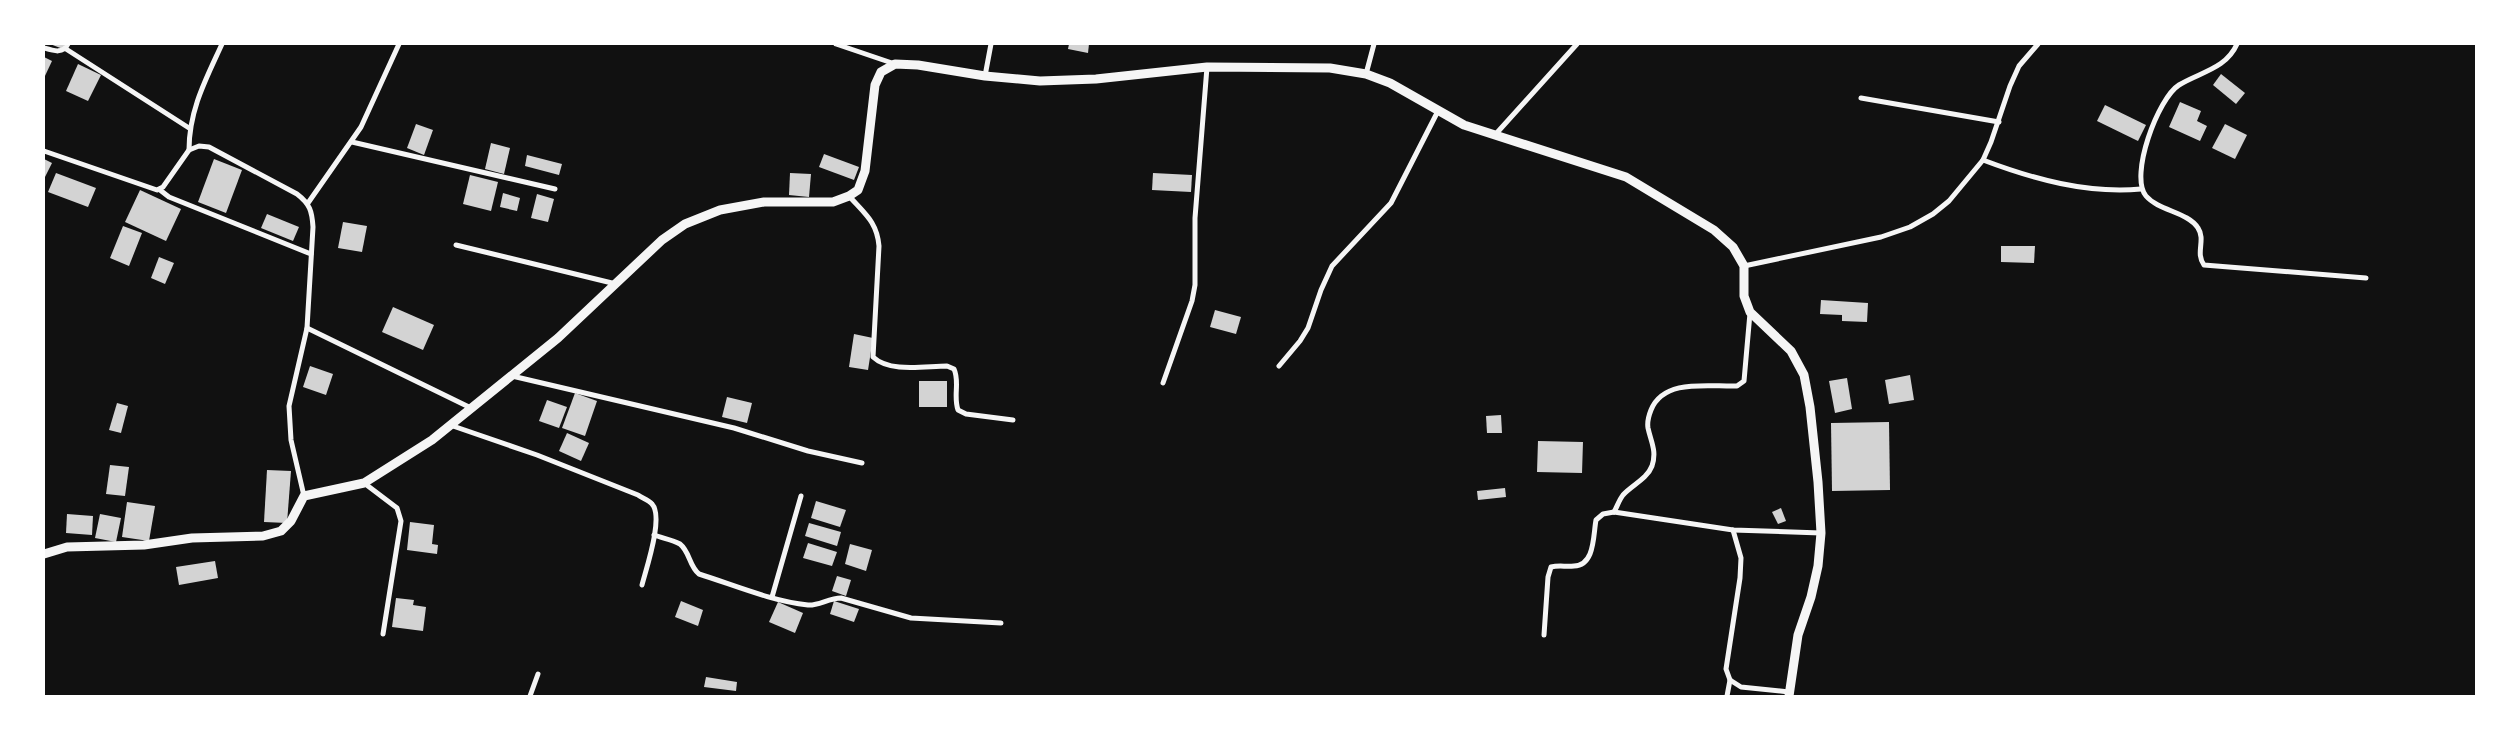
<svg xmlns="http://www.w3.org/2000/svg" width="2520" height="740" viewBox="0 0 2520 740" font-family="'PT Sans Narrow',sans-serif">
<rect width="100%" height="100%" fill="#111"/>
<g fill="#d3d3d3">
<path d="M50 44H65L63 49Z"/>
<path d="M1069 44H1089L1088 53 1068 49Z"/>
<path d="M44 57 52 61 44 78Z"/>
<path d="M78 64 101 75 88 101 66 91Z"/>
<path d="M2221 74 2245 93 2236 104 2213 85Z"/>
<path d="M2180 102 2201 111 2197 121 2207 126 2200 141 2169 127Z"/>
<path d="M2105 105 2146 125 2138 141 2097 121Z"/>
<path d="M416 124 433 130 424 155 407 148Z"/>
<path d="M2225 124 2247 135 2235 159 2212 148Z"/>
<path d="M491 143 510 148 504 174 485 169Z"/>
<path d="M824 154 859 167 854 180 819 167Z"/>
<path d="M527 155 562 164 559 175 525 166Z"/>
<path d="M44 159 52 163 44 179Z"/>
<path d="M214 159 242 170 226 213 198 202Z"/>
<path d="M56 173 96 188 88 207 48 192Z"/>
<path d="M790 173 811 174 809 197 789 195Z"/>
<path d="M1153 173 1192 175 1191 192 1152 190Z"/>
<path d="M470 175 498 182 491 211 463 204Z"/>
<path d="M140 190 181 209 166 241 125 222Z"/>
<path d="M503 193 520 198 517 211 500 207Z"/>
<path d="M537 194 554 199 548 222 531 218Z"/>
<path d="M267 214 299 227 293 241 261 228Z"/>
<path d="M343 222 367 226 362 252 338 248Z"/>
<path d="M123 226 142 233 129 266 110 258Z"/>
<path d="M2001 246H2035L2034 263 2001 262Z"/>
<path d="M159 257 174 263 165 284 151 278Z"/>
<path d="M1821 300 1868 303 1867 322 1842 321V315L1820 314Z"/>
<path d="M393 307 434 325 423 350 382 332Z"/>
<path d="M1215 310 1241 317 1236 334 1210 327Z"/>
<path d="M854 334 873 338 868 370 849 367Z"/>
<path d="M310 366 333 374 326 395 303 387Z"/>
<path d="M1910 375 1914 400 1889 404 1885 380Z"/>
<path d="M1847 378 1852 409 1835 413 1829 381Z"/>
<rect x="919" y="381" width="28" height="26"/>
<path d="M575 393 597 401 585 436 562 428Z"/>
<path d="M727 397 752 403 747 423 722 417Z"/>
<path d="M547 400 567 407 559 428 539 421Z"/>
<path d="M117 403 128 406 121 433 109 430Z"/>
<path d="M1501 415 1502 433H1487L1486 416Z"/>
<path d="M1889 422 1890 490 1832 491 1831 423Z"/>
<path d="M567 433 589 443 581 461 559 451Z"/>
<path d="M1538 441 1583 442 1582 473 1537 472Z"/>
<path d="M110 465 129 467 125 496 106 494Z"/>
<path d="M267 470 291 471 287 523 264 522Z"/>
<path d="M1505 488 1506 497 1478 500 1477 491Z"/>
<path d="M816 501 846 510 840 527 811 518Z"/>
<path d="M127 502 155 506 149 541 122 537Z"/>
<path d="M1781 508 1786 521 1778 524 1772 512Z"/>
<path d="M67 514 93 516 92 535 66 533Z"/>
<path d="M100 514 121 518 116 542 95 538Z"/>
<path d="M410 522 434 525 432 544 438 545 437 554 407 550Z"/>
<path d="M809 523 841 532 837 546 805 536Z"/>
<path d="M808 543 837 552 832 566 803 558Z"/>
<path d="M850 544 872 550 866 571 845 564Z"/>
<path d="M215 561 218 578 179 585 176 567Z"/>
<path d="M837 576 851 580 846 596 832 591Z"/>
<path d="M396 598 414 600 413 605 426 607 423 631 392 627Z"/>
<path d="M681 601 703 610 698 626 675 617Z"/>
<path d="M834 601 859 609 854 622 830 614Z"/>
<path d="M778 602 803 613 795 633 769 622Z"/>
<path d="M706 677 737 682 736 691 704 687Z"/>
</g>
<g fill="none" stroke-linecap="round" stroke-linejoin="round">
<g stroke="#f5f5f5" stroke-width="5">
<path d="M836 44 895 64"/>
<path d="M2237 44C2226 69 2200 72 2179 85 2158 98 2129 176 2146 196 2159 211 2188 212 2198 228 2206 240 2195 253 2204 265L2366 278"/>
<path d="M44 48C54 51 63 54 68 44"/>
<path d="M66 49 189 128"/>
<path d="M1366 74 1374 44"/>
<path d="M985 76 991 44"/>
<path d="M1861 98 1999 122"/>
<path d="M1494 136 1577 44"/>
<path d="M352 142 555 189"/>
<path d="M189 150C189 110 206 79 222 44"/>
<path d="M44 151 157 190 163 187 189 150 199 146 209 147 297 194C310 204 312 211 313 227L307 328 289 406 291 440 304 496"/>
<path d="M1983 160C2033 179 2087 194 2141 189"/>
<path d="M160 190 169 197 311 254"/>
<path d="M849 196C865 214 877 222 879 246L873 357C890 373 925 366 947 366L954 369C960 382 953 396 958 410L966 414 1013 420"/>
<path d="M308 203 361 127 399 44"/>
<path d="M456 245 616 284"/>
<path d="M1744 266 1881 237 1910 227 1933 214 1949 201 1983 160 1991 142 2010 86 2019 66 2038 44"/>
<path d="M307 328 471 408"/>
<path d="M1279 366 1300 341 1308 328 1321 290 1332 266 1391 203 1438 111"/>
<path d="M512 376 734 428 808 451 862 463"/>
<path d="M1163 383 1192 301 1195 285V218L1207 67"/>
<path d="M450 425 537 455 638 495C642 498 649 500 652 504 664 517 646 569 642 585"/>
<path d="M364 483 397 508 401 521 383 634"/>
<path d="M1614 512C1617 507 1619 500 1623 495 1632 485 1647 479 1652 466 1657 451 1651 442 1648 428 1647 422 1649 415 1651 410 1664 378 1709 387 1737 386L1744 381 1750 313"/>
<path d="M1733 530 1741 558 1740 578 1726 669 1730 680 1741 687 1789 692"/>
<path d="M654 535C662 538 673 540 680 544 690 552 689 566 699 574 734 585 771 601 808 605 818 606 829 598 841 598L911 618 1001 623"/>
<path d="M772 597 801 496"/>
<path d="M1544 635 1548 577 1551 567C1559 565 1566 567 1574 566 1595 565 1593 536 1596 520L1603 514 1614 512 1733 530 1821 533"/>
<path d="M530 696 538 674"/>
<path d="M1727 696 1730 680"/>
</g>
<path stroke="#f5f5f5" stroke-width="9" d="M44 554 67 547 144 545 192 538 263 536 281 531 291 521 304 496 364 483 432 440 558 338 662 240 685 224 720 210 764 202H833L849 196 858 190 865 171 875 85 881 72 895 64 918 65 985 76 1040 81 1096 79 1207 67 1330 68 1366 74 1390 83 1464 125 1626 177 1714 230 1733 247 1744 266V296L1750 312 1791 351 1804 375 1810 407 1818 482 1821 533 1818 566 1811 597 1798 635 1789 696"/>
</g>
<rect width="2520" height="740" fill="none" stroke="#ffffff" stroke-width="90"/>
</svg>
